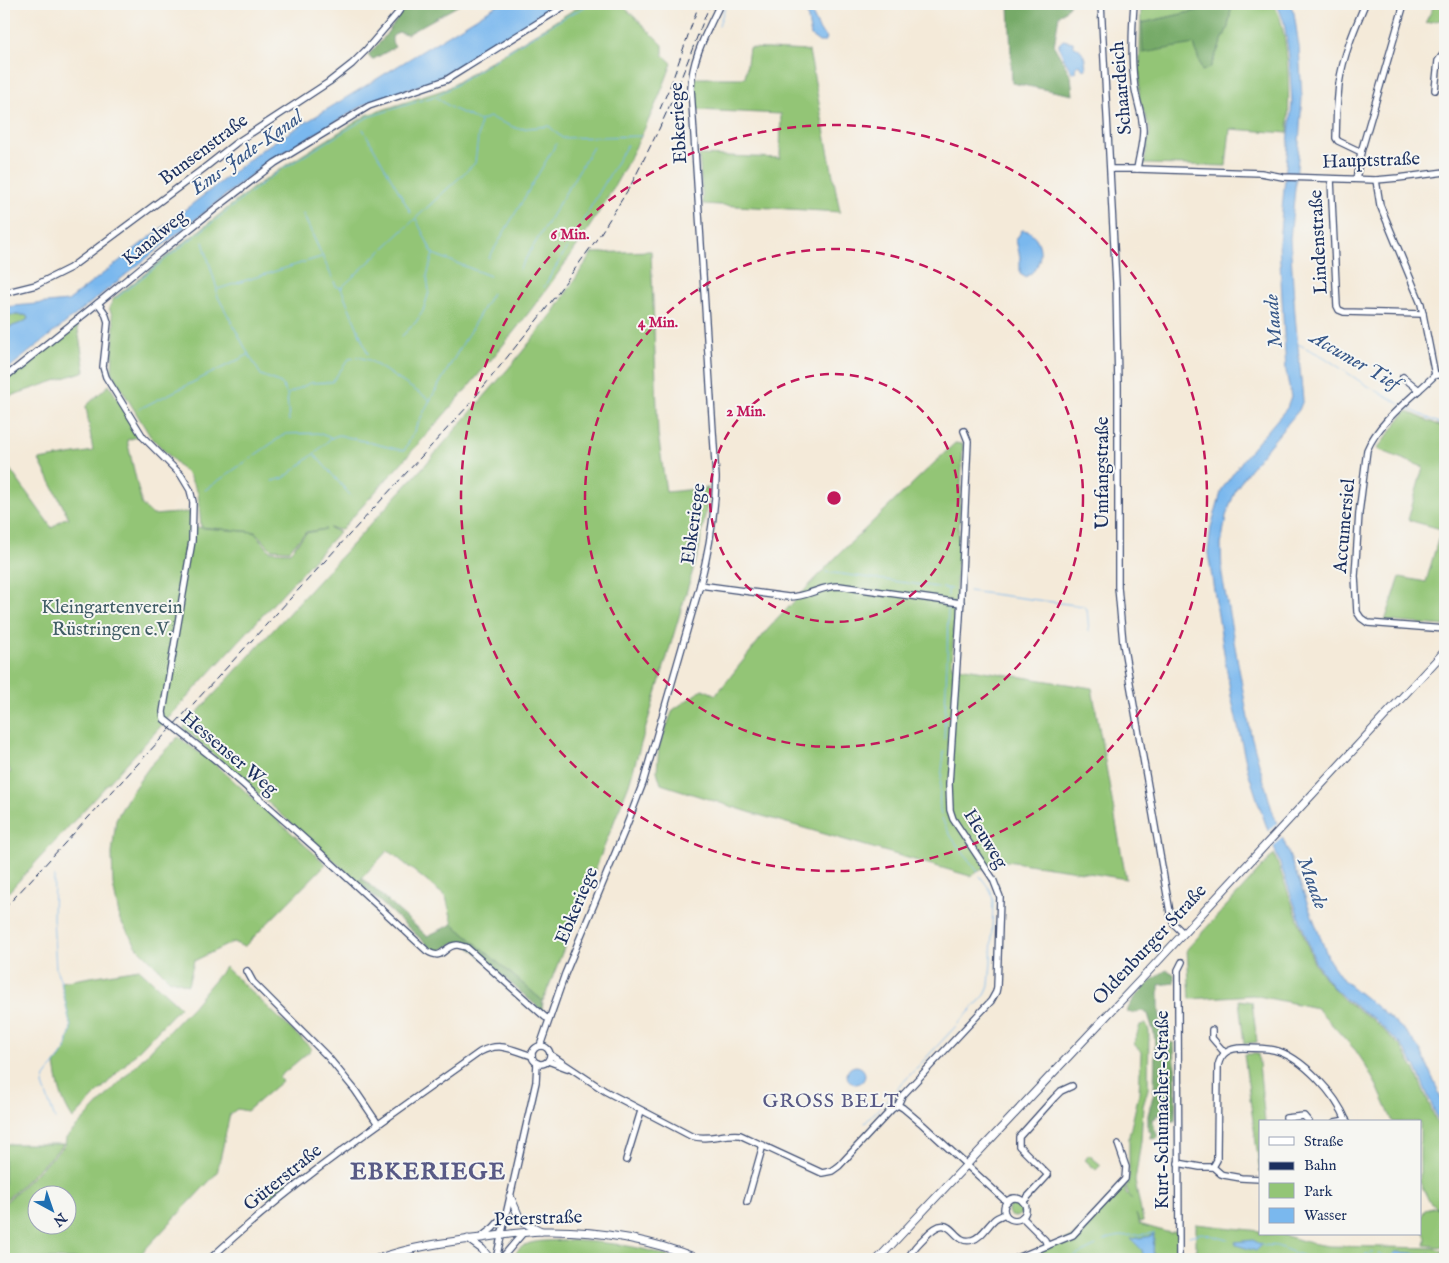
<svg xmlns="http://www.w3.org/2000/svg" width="1449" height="1263" viewBox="0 0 1449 1263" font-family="'IM FELL English',serif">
<rect width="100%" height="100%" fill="#f6f6f2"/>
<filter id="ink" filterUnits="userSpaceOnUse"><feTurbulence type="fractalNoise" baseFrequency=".02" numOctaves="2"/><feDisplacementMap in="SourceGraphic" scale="10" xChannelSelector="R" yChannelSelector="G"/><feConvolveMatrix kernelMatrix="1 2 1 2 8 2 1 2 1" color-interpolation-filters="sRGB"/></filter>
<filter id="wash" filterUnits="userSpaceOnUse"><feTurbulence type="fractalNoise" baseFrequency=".0096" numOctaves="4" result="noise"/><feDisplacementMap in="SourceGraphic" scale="20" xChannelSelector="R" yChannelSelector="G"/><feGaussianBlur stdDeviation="1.12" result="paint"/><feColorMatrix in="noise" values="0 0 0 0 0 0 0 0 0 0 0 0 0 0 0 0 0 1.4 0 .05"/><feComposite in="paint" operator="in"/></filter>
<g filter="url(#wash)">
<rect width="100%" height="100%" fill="#f4ead9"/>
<g fill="#93c576" stroke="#577a6a" fill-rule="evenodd">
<path d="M589 4H621L663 45V55L672 63C606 246 468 388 341 530L329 528 339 532 4 897V776L11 772 4 760V736L7 733 4 727V461L52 528 63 519 69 518 39 460 93 451 86 406 109 385 141 436 127 440 142 505 153 515 190 512 191 527 254 532 270 551 290 552 306 533 326 529 306 532 289 550 271 549 255 532 201 527 198 493 189 476 150 436 112 373 114 323 112 315 109 308 114 298 253 188 288 164 367 115 446 89 575 9Z"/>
<path d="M1141 4H1204V9L1142 23 1194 44 1202 71 1210 68 1228 27 1232 4H1274C1276 10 1280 16 1281 22 1290 56 1289 98 1288 133L1230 129 1226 166 1144 164 1150 130 1139 98Z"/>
<path d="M1435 4H1445V19L1425 23Z"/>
<path d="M749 48 809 51 840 212 703 204 699 155 780 158 781 114 697 110 695 78H745Z"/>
<path d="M651 251 658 434 666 492 708 488 706 510 699 550 629 784 543 1001 453 924 446 897 388 850 358 882 183 728 426 464 514 362 554 312 592 253Z"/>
<path d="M4 315H24L27 316 28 319C21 325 11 325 4 331Z"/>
<path d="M77 324 85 371 4 398V382Z"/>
<path d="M1406 411 1445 428V626L1385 621 1400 577 1426 582 1441 529 1408 520 1423 467 1377 449Z"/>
<path d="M955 443 963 444 952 666 1092 688 1126 879 1064 869 999 860 970 876 752 813 661 784 657 771 659 746 673 710 703 689 716 695 768 629 838 555Z"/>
<path d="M178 737 215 764 326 864 244 947 233 942 194 961 188 985 169 979 137 947 120 920 113 885 112 854 116 819 130 794 150 766Z"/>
<path d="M1274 854 1314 963 1330 985 1344 1000 1373 1020 1400 1046 1414 1068 1445 1142V1218L1435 1206 1430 1203 1420 1182V1122H1393L1377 1086 1364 1063 1356 1051 1317 1008 1253 995 1190 999 1187 949Z"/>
<path d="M225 967 312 1049 279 1077 282 1081 247 1111 237 1109 230 1114 217 1173 136 1259H4V1204L65 1145 66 1138 193 1006ZM38 1196H68V1226H38Z"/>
<path d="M139 969 180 1007 73 1119C61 1101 58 1085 55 1064L66 1049 71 1028 61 982Z"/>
<path d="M1239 1000 1252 1002 1257 1042 1244 1044Z"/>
<path d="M1144 1024 1147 1026 1149 1031 1148 1089 1143 1106 1141 1141 1135 1181 1143 1221 1139 1222 1136 1214 1139 1224 1170 1233 1179 1230V1259H1153L1154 1256 1152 1236 1142 1250 1144 1259H1022L1074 1236 1124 1183 1126 1194 1132 1200C1127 1193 1124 1186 1129 1179V1136L1139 1093 1141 1052 1134 1044 1140 1025Z"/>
<path d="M1244 1054H1258L1265 1122H1260V1173Z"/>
<path d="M4 1144H64L4 1202Z"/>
<path d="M1089 1155 1101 1165 1096 1170 1085 1160Z"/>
<path d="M287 1179 290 1183 271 1198 268 1194Z"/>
<circle cx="1015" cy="1210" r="7"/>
<path d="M1435 1207C1449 1220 1445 1227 1445 1245L1440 1247 1425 1245C1430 1229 1412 1230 1425 1210Z"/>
<path d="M1196 1224 1260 1231V1234H1280L1310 1243 1329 1246 1435 1248 1445 1252V1259H1196Z"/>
<path d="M562 1240C601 1242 638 1244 674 1259H601L552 1255 525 1259H511C523 1238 541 1242 562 1240Z"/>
</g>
<g fill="#76aa67" stroke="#486c62">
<path d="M408 4H461L407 34 398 32 392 37V42L395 47 372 60 368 55 382 40Z"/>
<path d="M1009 4H1070L1064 12 1059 15 1054 46 1071 76 1073 95 1012 83Z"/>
<path d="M1204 4H1232L1228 27 1210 68 1202 71 1194 44 1143 53 1142 23 1204 9Z"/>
<path d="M362 878 427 936 453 924 543 1001 542 1011 466 944 455 942 439 952 434 951 358 882Z"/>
<path d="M1167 970 1174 974V983L1159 985V1007L1162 1036 1164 1041 1174 1043 1176 1085 1175 1121H1169L1165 1115H1156V1118L1153 1119 1154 1127 1158 1137 1155 1139 1151 1138V1132L1148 1130V1115L1154 1092 1155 1046 1154 1033 1148 1014 1142 1011 1132 1013 1127 1012C1130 999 1154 976 1167 970Z"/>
</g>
<g fill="#7ab8ee" stroke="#4a74a6">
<path d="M499 4H560L443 76 427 83 369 102 266 163 4 372V331C11 325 21 325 28 319L27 316 24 315H4V307L68 301 264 148Z"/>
<path d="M805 4H809L811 12 820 31 827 38 825 42H819L811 36Z"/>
<path d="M1277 4H1290L1294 13 1299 47 1302 98 1298 158 1290 239 1295 315 1303 400 1299 410 1249 470 1236 489 1226 516 1221 545 1222 575 1251 735 1272 810 1329 960 1343 980 1377 1007 1406 1032 1421 1051 1445 1107V1137L1416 1067 1401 1045 1374 1019 1345 999 1331 985 1315 962 1260 808 1248 771 1231 696 1208 553 1211 527 1222 489 1245 457 1287 408 1291 397 1286 371 1279 243 1292 102 1289 56 1284 22Z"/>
<path d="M1063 40 1073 42V45C1084 50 1085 57 1086 69L1083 70 1080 64 1077 65 1075 69 1076 72 1073 73C1068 67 1059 51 1059 44Z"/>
<path d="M1022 230 1029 231C1032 234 1035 236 1037 240 1044 253 1039 271 1025 277L1020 274V257L1016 240Z"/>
<circle cx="856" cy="1075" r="9"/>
<path d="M1154 1233 1153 1259H1144L1142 1250 1131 1239 1152 1236V1234Z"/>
<path d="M1253 1240 1262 1245 1256 1251 1236 1245 1235 1242Z"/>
<path d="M1395 1252 1429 1254 1442 1259H1391L1389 1258Z"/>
</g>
<path fill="#f4ead9" d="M1279 821 1284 835 1272 849 1266 834Z"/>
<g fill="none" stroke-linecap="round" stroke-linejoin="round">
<g stroke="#7ab8ee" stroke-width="1">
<path d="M719 25 726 4"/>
<path d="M436 97 453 109 480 121 489 117 518 129 549 126 562 138 641 136"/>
<path d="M363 129 411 213"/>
<path d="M303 214 336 286 341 288 368 354"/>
<path d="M416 219 433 254 490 276"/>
<path d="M203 242 217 289V295L249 355 261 375 281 383 287 394 289 421"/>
<path d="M489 258 556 144"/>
<path d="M519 270 593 147"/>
<path d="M544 287 627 145"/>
<path d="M341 288 475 163 480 121"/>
<path d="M218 289 321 257"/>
<path d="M116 298 260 185 281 170 368 117 435 96 449 89 523 42 567 16 585 7"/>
<path d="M402 336 416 322 423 311 429 292 427 276 433 254"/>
<path d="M1298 344 1324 357 1361 382 1400 404"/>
<path d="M288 394 310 383 332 382 349 359 358 357 369 360 430 400"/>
<path d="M139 409 248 355"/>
<path d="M1409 409 1445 426"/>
<path d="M315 455 351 496"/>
<path d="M272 481 284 478 314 454 331 438 339 435 404 451 430 400 492 293"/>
<path d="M205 490 285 434 318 433 331 438"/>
<path d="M826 572 951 589"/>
<path d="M969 591 1083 606 1087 609 1089 631"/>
<path d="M948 596V590"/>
<path d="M944 739 947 662 948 606"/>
<path d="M944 751C943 769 938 790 940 809 943 832 965 854 978 872"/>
<path d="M54 876 53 918 56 969 61 982 71 1028 66 1049 45 1077 43 1085 55 1119"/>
<path d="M865 1123 985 995 989 985 991 962 993 901 991 891 980 876"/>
<path d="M1189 1236 1202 1233 1228 1240"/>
<path d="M1103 1241C1116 1234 1139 1236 1154 1233"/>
<path d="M1262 1245 1277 1246 1311 1259"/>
<path d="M1378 1254 1388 1257"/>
<path d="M1069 1259 1096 1246"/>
<path d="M1358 1259 1370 1253H1373"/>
</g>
</g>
</g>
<g filter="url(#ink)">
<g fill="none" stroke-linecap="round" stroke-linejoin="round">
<defs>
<g id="minor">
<path d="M1101 4 1116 283 1118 385V587L1123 643 1171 918 1174 924 1183 933"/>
<path d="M1134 4C1132 29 1131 55 1134 81 1135 98 1143 114 1143 130 1143 143 1139 156 1137 169"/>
<path d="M1435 90 1438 61 1445 52"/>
<path d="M1361 152 1338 141 1336 138C1336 120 1337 102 1339 84 1343 56 1354 30 1365 4"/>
<path d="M1111 169H1137L1261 173 1283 177 1376 180 1398 178 1445 172"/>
<path d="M1331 179 1337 306 1339 310 1344 312 1423 314"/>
<path d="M1356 179 1361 152 1404 4"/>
<path d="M1376 180 1380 205 1421 304 1435 375"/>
<path d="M4 293 36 285 70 268 203 169 236 143 329 82 352 64 366 50 397 14 404 4"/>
<path d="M98 303 105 313 108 322 103 367 106 377 143 437 181 475 190 490 193 502 192 541 168 682 163 712 164 719 217 761 314 847 427 951C444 962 443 945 457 945 460 945 463 947 466 947L545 1017 549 1019"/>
<path d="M1435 375C1413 397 1379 421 1367 450L1359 513 1355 576 1357 612 1361 618 1368 623 1445 629"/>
<path d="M1435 375H1445"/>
<path d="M1403 377 1419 390"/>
<path d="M4 378 98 303 148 262 216 208 275 163 369 106 446 80 568 4"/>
<path d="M700 585 788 597C809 597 820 586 839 586L961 603"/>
<path d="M247 971 253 982 328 1057 355 1090 378 1124"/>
<path d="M1212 1030V1038L1224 1052"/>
<circle cx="541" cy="1055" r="9"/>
<path d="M540 1046 565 974 624 832 643 783 700 585C709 550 715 515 716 478L691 88C692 57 707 32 720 4"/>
<path d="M551 1055 605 1091 691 1136C708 1141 723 1133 740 1135L822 1173 832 1171 839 1166 892 1109 898 1105"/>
<path d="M548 1061 567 1068"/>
<path d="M898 1105 902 1096 991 1001 996 992 997 987 1000 897 993 879 953 819 950 810 949 784 960 617 968 441 964 431"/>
<path d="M898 1105 903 1108 922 1124 1007 1202"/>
<path d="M1286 1118 1304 1116 1309 1122"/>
<path d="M1335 1122 1346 1120"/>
<path d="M626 1160 641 1111"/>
<path d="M1178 1163 1200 1167H1213L1221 1174 1224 1175 1241 1178 1260 1179"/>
<path d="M1213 1167 1217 1160V1151L1218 1066C1221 1052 1230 1048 1243 1048 1253 1048 1265 1048 1274 1050 1303 1057 1336 1095 1347 1122"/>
<circle cx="1015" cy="1209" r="11"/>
<path d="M747 1202 763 1145"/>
<path d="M1023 1202 1048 1175 1019 1146V1137L1054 1098 1061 1091 1072 1086"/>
<path d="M1022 1217 1045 1240 1047 1246"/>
<path d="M480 1238 493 1228 504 1216"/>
<path d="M210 1259C293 1181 388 1118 480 1052 501 1041 512 1050 532 1056"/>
<path d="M496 1259 536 1082 537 1063"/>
<path d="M501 1259 523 1233"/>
<path d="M908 1259C912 1250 917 1245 924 1238 953 1206 951 1246 972 1240 981 1238 988 1225 995 1219 998 1217 1001 1216 1005 1214"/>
<path d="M1015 1259 1073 1235 1125 1179 1126 1167 1118 1144"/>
<path d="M1179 1259 1178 1004V970L1182 962"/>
</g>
<g id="major">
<path d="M510 1196 520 1219 523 1222 541 1231"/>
<path d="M468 1239 482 1249 490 1259"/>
<path d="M377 1259C411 1247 445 1242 481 1238 501 1235 522 1232 542 1231 595 1230 650 1239 699 1259"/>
<path d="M878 1259 1146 974 1445 651"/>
</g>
</defs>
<use href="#minor" stroke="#3c4b70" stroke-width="8"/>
<use href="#major" stroke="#3c4b70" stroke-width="9"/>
<use href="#minor" stroke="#fff" stroke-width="5.5"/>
<use href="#major" stroke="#fff" stroke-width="7"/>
<g stroke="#1b2f5e" stroke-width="1" stroke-dasharray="8 4" stroke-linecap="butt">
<path d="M660 109 671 84 699 4"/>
<path d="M4 909 468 406 545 310 599 236 631 185 659 129 674 96 710 4"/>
</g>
</g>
</g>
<g fill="none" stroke="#c2185b" stroke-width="2.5" stroke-dasharray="9 6">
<circle cx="834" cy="498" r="124"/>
<circle cx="834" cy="498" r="249"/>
<circle cx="834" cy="498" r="373"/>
</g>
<g text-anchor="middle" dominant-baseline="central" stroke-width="4" stroke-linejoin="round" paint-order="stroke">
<g font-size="19" fill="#1b2f5e" stroke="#f6f6f2">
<text transform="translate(1122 88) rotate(-95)">Schaardeich</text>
<text transform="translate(679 123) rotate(-93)">Ebkeriege</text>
<text transform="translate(204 150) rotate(-37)">Bunsenstraße</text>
<text transform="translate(1371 161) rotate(-2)">Hauptstraße</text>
<text transform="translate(155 238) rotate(-39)">Kanalweg</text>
<text transform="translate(1319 242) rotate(-93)">Lindenstraße</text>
<text transform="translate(1103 473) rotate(-90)">Umfangstraße</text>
<text transform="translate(694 524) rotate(-82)">Ebkeriege</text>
<text transform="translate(1345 526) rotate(-85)">Accumersiel</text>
<text transform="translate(229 754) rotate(40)">Hessenser Weg</text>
<text transform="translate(985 839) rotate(58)">Heuweg</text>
<text transform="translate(577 906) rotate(-67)">Ebkeriege</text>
<text transform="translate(1150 945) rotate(-47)">Oldenburger Straße</text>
<text transform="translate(1163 1110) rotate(-90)">Kurt-Schumacher-Straße</text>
<text transform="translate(283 1178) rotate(-39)">Güterstraße</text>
<text transform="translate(538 1219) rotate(-2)">Peterstraße</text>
</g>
<g font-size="19" fill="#3f5c65" stroke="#f6f6f2">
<text x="112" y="608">Kleingartenverein<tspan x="112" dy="22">Rüstringen e.V.</tspan></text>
</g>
<g font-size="20" font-style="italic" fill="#385889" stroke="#f6f6f2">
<text transform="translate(247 153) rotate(-35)">Ems-Jade-Kanal</text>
<text transform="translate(1274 321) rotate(-95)">Maade</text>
<text transform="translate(1355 361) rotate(30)">Accumer Tief</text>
<text transform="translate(1312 883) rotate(70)">Maade</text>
</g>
<g font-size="20" letter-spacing="1" fill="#585a86" stroke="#f6f6f2">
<text x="831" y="1101">GROSS BELT</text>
</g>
<g font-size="24" font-weight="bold" letter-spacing="1" fill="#585a86" stroke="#f6f6f2">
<text x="428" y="1172">EBKERIEGE</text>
</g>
</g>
<circle cx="834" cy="498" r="8" fill="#c2185b" stroke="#f6f6f2" stroke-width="2.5"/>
<g font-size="15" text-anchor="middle" font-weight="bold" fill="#c2185b" stroke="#f6f6f2" stroke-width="4" stroke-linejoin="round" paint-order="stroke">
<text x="570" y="239">6 Min.</text>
<text x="658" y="327">4 Min.</text>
<text x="746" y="416">2 Min.</text>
</g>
<rect width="1449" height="1263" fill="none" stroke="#f6f6f2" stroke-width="20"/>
<rect x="1259" y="1120" width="162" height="115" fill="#f6f6f2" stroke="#9ea6b7"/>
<rect x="1269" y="1137" width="25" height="8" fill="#ffffff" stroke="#9ea6b7"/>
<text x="1304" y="1146" font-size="15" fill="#1b2f5e">Straße</text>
<rect x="1269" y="1162" width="25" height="8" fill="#1b2f5e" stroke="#9ea6b7"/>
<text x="1304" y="1170" font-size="15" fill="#1b2f5e">Bahn</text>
<rect x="1269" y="1183" width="25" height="15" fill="#93c576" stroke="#9ea6b7"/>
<text x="1304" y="1196" font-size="15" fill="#1b2f5e">Park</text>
<rect x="1269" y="1208" width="25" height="15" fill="#7ab8ee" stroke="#9ea6b7"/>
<text x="1304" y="1220" font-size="15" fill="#1b2f5e">Wasser</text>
<g transform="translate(52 1210) rotate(140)"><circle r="24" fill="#f6f6f2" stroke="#9ea6b7"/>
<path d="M0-4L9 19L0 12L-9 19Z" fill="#1f6fb2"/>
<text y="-8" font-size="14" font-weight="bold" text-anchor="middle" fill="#1b2f5e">N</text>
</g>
</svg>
